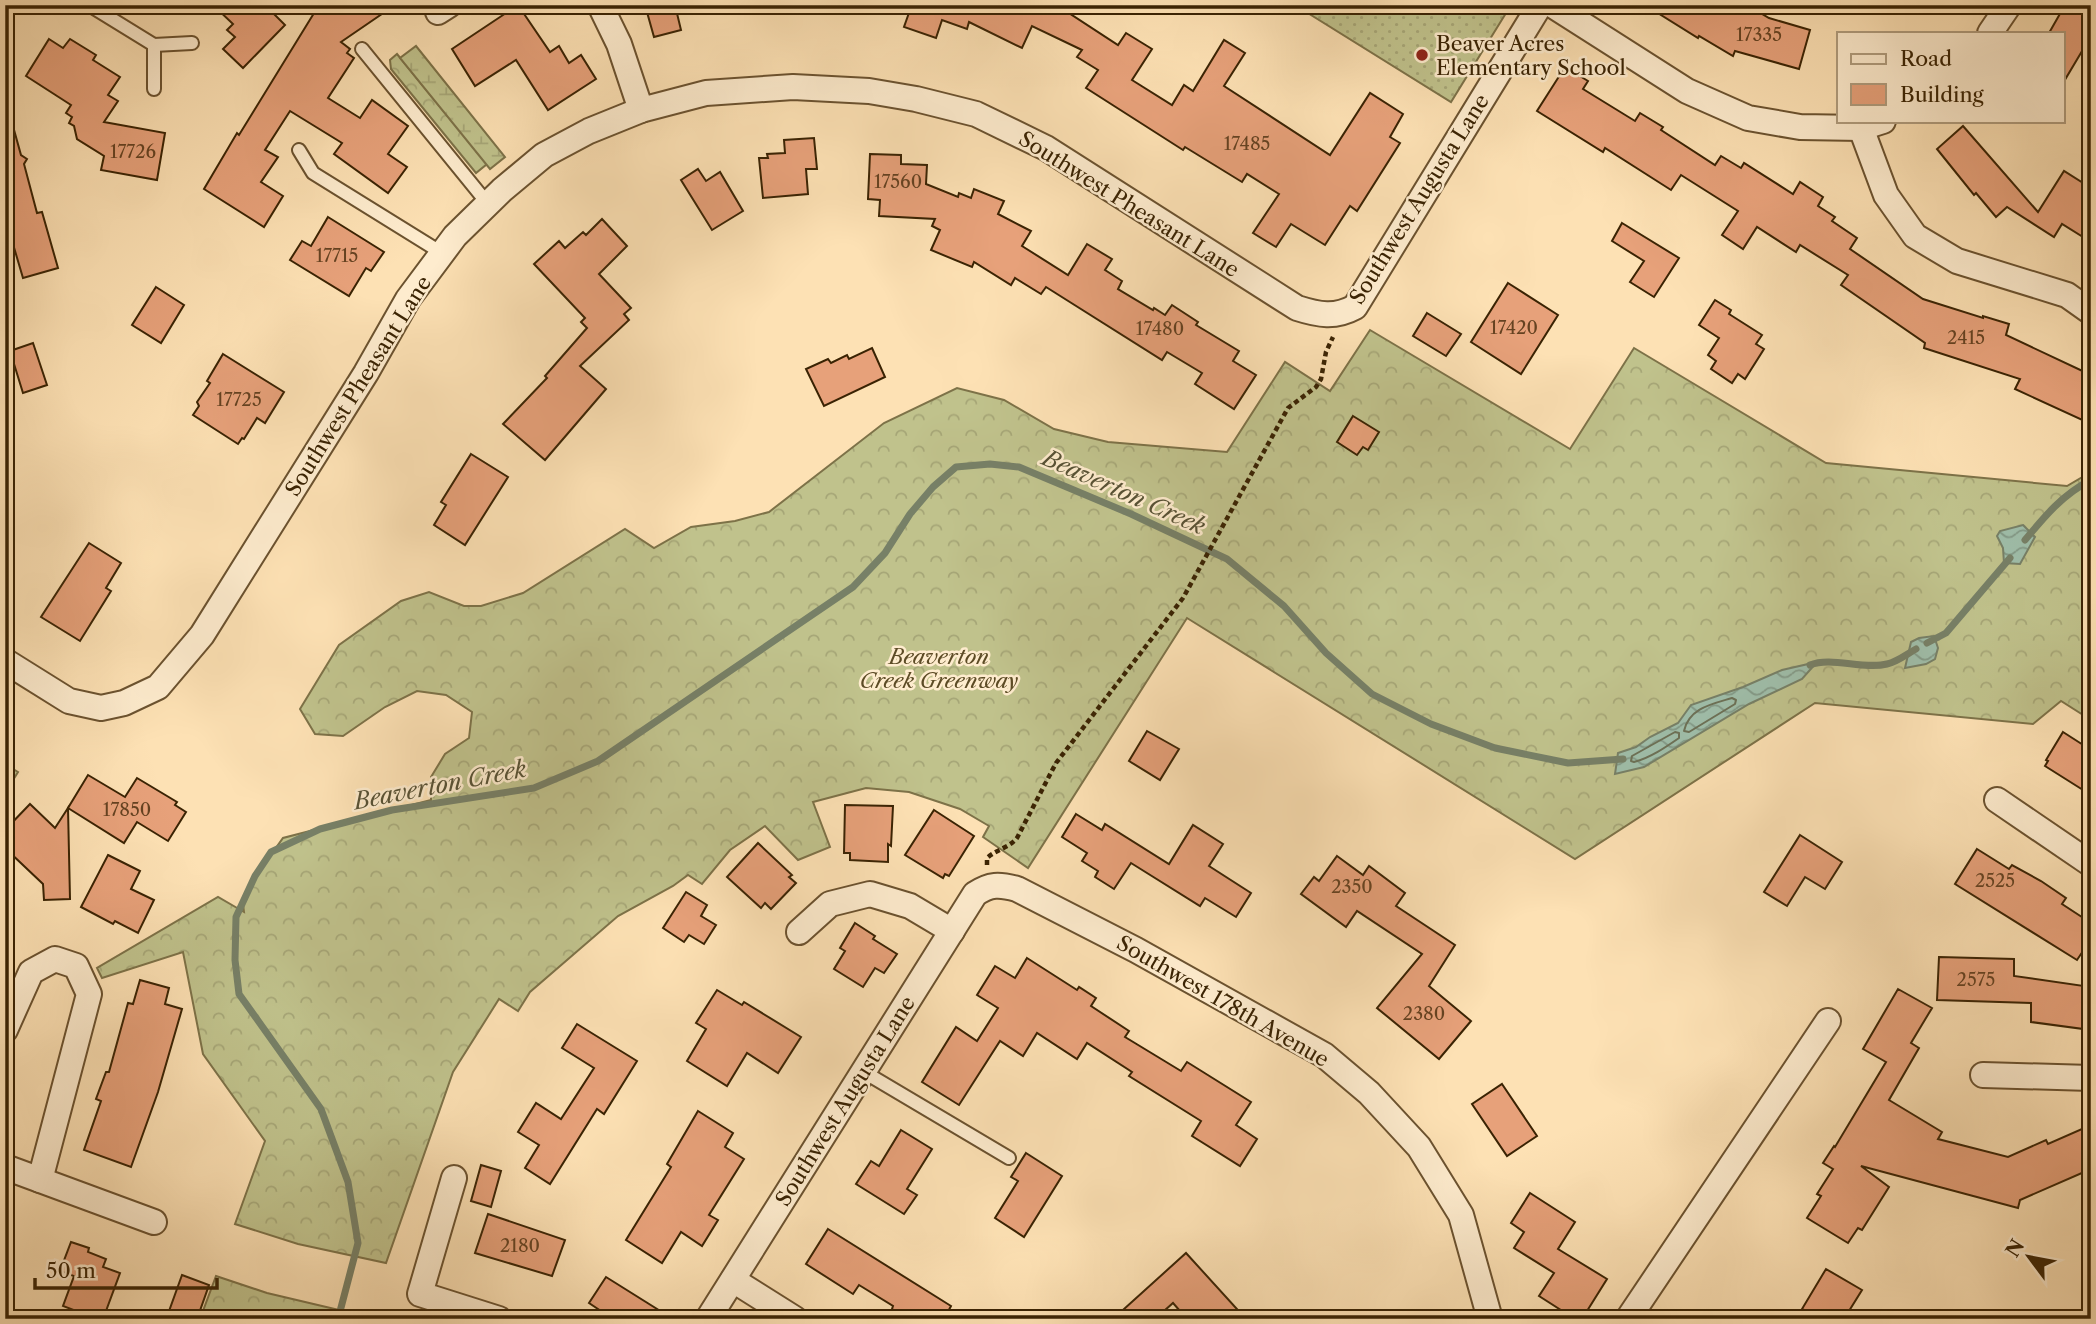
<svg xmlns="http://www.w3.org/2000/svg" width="2096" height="1324" viewBox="0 0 2096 1324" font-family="'Libre Caslon Text',serif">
<defs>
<pattern id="grass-dots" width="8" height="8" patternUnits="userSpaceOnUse" patternTransform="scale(1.75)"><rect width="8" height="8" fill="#c0c28c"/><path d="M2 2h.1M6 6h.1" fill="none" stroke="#a6a677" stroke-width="1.8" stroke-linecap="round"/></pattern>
<pattern id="forest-crowns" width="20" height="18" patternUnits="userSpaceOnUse" patternTransform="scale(1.75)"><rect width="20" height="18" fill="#c0c28c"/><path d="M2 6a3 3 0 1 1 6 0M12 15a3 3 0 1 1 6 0" fill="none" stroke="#a6a677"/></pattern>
<pattern id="wetland-marsh" width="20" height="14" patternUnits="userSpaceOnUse" patternTransform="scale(1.75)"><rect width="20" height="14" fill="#c0c28c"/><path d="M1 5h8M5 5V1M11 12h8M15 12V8" fill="none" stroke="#a6a677"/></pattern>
<pattern id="water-waves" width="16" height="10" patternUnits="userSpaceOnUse" patternTransform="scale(1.75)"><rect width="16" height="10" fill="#9fbeaa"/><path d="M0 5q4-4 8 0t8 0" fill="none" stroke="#839a88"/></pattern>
</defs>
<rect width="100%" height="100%" fill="#fde1b4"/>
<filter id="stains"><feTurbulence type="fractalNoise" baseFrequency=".00286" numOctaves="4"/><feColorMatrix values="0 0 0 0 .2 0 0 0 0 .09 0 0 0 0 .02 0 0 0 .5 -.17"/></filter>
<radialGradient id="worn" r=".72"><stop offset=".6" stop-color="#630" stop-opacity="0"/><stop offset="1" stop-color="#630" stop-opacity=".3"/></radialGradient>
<path fill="url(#grass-dots)" stroke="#7d7248" stroke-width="2" d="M1295 5H1511L1451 102Z"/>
<g fill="url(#forest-crowns)" stroke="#7d7248" stroke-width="2">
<path d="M397 54 487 164 476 173 391 69 390 60Z"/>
<path d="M1370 330 1570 449 1634 348 1826 463 2067 486 2091 472V720L2061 701 2033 724 1815 703 1575 859 1187 618 1028 868 983 837 989 826 960 809 909 792 866 788 813 802 830 847 798 860 765 826 730 850 702 884 688 875 673 886 618 916 530 992 518 1011 499 999 453 1072 386 1263 298 1244 235 1224 265 1141 203 1054 183 952 102 978 97 968 218 897 244 912 243 904 251 883 283 838 431 800V777L445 754 469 738 472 712 446 695 417 691 385 707 343 736 315 734 300 709 339 645 401 601 429 592 464 606H481L523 593 625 529 654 548 691 527 735 521 769 512 884 423 957 388 1004 400 1054 429 1108 442 1227 452 1285 362 1330 391Z"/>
<path d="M5 764 18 772 5 793Z"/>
<path d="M216 1276 267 1293 339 1310 336 1319H200Z"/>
</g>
<path fill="url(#wetland-marsh)" stroke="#7d7248" stroke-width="2" d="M416 46 505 157 490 169 400 58Z"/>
<g fill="url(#water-waves)" stroke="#778067" stroke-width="2">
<path d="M2023 525 2035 537 2020 564 2004 563 2003 548 1997 536 2000 531Z"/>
<path d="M1934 636 1938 648 1935 659 1926 664 1905 668 1911 642 1919 638Z"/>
<path d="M1817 662 1802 679 1749 704 1644 767 1615 774 1618 753 1636 747 1650 737 1678 723 1691 705 1743 687 1782 670Z"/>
</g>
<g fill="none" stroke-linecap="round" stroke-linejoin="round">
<g stroke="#6c7056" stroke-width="2">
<path d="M1732 698 1736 700 1735 704 1689 732 1684 731C1689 708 1712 704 1732 698Z"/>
<path d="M1675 732 1679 733V738C1666 747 1650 758 1634 762L1631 761 1632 756Z"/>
</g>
<g stroke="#778067" stroke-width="7">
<path d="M2025 540C2044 517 2063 494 2091 480"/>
<path d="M1927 643 1946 633 2010 558"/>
<path d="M1810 665C1831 656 1863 670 1887 664 1897 662 1907 654 1916 649"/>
<path d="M338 1319 358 1243 348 1182 321 1109 239 994 235 960 236 917 255 876 271 852 320 829 392 810 534 788 598 761 853 587 885 553 910 514 933 487 956 467 990 464 1019 467 1131 514 1227 559 1284 606 1326 653 1372 694 1431 724 1495 748 1568 763 1623 759"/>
</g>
</g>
<g fill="#e7a17a" stroke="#3a2303" stroke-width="2">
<path d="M213 5H265L285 25 243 68 223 49 235 37 227 30 233 24Z"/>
<path d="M319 5H395L341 42 350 49 347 53 354 58 328 98 360 118 372 100 408 126 388 154 407 167 388 193 334 154 342 143 290 111 265 150 278 157 261 182 283 196 264 227 204 189 237 133 239 135Z"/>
<path d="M518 5 550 52 559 46 569 63 581 55 596 79 548 110 516 60 475 86 452 49Z"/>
<path d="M645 5H675L681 30 654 37Z"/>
<path d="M908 5H1072L1069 13 1118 45 1126 33 1152 49 1132 80 1172 105 1184 85 1193 91 1224 40 1245 53 1224 86 1330 155 1370 93 1403 114 1390 137 1400 143 1357 211 1350 206 1325 245 1291 224 1276 247 1253 233 1279 194 1247 174 1242 182 1185 147 1183 150 1086 88 1098 70 1077 57 1082 50 1032 26 1022 48 969 22 967 29 942 20 936 38 904 27 910 10 907 9Z"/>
<path d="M1645 5H1747L1769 18 1810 30 1799 69 1735 51 1733 56 1699 36 1698 38Z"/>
<path d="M2065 5H2091V36L2063 83V33H2049Z"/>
<path d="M49 39 63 48 70 39 96 55 93 60 120 77 108 95 118 101 104 122 165 133 157 180 101 170 104 156 77 139 74 126 69 123 72 117 66 113 71 105 26 76Z"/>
<path d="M1565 67 1588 81 1583 89 1635 121 1640 113 1663 127 1661 130 1715 165 1721 156 1741 168 1744 163 1793 194 1800 182 1823 197 1818 206 1835 217 1832 221 1857 238 1850 249 1923 299 1983 318V316L2009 324 2006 335 2091 375V424L2015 389 2020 379 1924 348 1925 343 1841 285 1848 275 1800 245 1796 252 1757 227 1743 249 1722 235 1738 211 1681 175 1671 190 1605 148 1603 152 1537 111Z"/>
<path d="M11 119 21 155 27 159 24 164 37 213 42 212 58 268 23 278 5 217V120Z"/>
<path d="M1963 126 2038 212 2064 171 2091 188V242L2062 224 2054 237 2007 207 1996 217 1976 193 1974 195 1937 149Z"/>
<path d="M814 138 817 169H806L808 194 763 198 759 158H768L767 154 785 153 784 140Z"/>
<path d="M870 154 901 155V164L927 165 926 184 958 197 959 193 971 198 974 189 1004 201 998 214 1031 231 1022 246 1068 275 1087 244 1112 259 1105 270 1122 281 1118 289 1153 310 1154 308 1165 315 1172 305 1198 322 1196 325 1239 351 1233 361 1256 375 1234 409 1195 384 1202 373 1167 352 1162 360 1046 287 1041 294 1015 278 1011 285 974 262 972 267 931 250 940 230 932 226 935 219 879 216 880 200 868 199Z"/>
<path d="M698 169 706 181 720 172 743 211 712 230 681 180Z"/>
<path d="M328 217 384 252 371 271 366 268 349 296 290 260 302 241 311 246Z"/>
<path d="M602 219 627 246 599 274 631 308 624 314 629 320 580 366 606 389 545 460 503 424 547 378 545 376 587 328 581 322 585 318 534 264 559 241 565 248 583 232 586 235Z"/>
<path d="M1622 223 1679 258 1654 297 1630 282 1644 261 1612 241Z"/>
<path d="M1508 283 1558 315 1521 374 1471 342Z"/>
<path d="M156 287 184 305 161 343 132 325Z"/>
<path d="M1715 300 1731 310 1729 314 1762 335 1756 344 1764 349 1745 379 1738 374 1732 383 1711 369 1716 361 1708 355 1719 338 1699 325Z"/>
<path d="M1427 313 1461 334 1446 356 1413 336Z"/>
<path d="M33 343 47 385 23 393 10 351Z"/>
<path d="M872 348 885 377 824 406 806 369 828 359 831 363 847 355 849 359Z"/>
<path d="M223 354 284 392 265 423 257 418 244 439 242 438 238 444 193 415 199 406 197 402 210 383 207 381Z"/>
<path d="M1353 416 1379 432 1368 450 1363 447 1357 455 1337 442Z"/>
<path d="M471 454 508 477 465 545 434 525 446 505 441 502Z"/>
<path d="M89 543 121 563 106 588 111 591 80 641 41 617Z"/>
<path d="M1147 731 1179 749 1160 780 1129 761Z"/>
<path d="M2063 732 2091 750V795L2045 766 2048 761 2046 760Z"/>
<path d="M88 775 125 797 137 778 177 802 175 805 186 812 168 841 137 822 124 843 68 808Z"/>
<path d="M30 804 55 828 68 808 70 899 44 900 43 884 5 848V830Z"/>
<path d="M845 805 893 806 891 846 888 844V862L850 860V853H844Z"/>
<path d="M934 810 974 836 949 876 945 874 943 878 905 855Z"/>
<path d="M1076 814 1102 830 1105 824 1169 864 1193 825 1223 844 1209 866 1251 893 1236 917 1205 898 1200 906 1131 863 1114 889 1095 877 1098 871 1082 861 1087 853 1062 837Z"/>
<path d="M1800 835 1842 862 1825 889 1805 877 1787 906 1764 892Z"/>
<path d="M758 843 792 875 789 877 796 883 771 909 765 903 761 908 727 877Z"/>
<path d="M1977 849 2009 869 2012 865 2041 881 2066 898 2062 904 2091 923V939L2077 960 1955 884Z"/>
<path d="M108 855 140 871 131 889 154 900 138 933 115 921 113 924 81 907Z"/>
<path d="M1337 856 1363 875 1369 866 1405 893 1396 906 1455 945 1429 986 1471 1021 1439 1059 1377 1008 1422 954 1357 911 1346 927 1301 894 1314 877 1319 881Z"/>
<path d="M686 892 707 905 701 916 716 925 704 944 689 935 684 942 663 928Z"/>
<path d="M855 923 875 936 873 939 897 954 884 973 875 968 863 987 834 969 845 951 840 948Z"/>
<path d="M1939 957 2014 959V976L2091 987V1030L2031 1022V1003L1937 1000Z"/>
<path d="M1027 958 1077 990 1079 987 1096 998 1091 1006 1129 1031 1125 1037 1181 1071 1187 1062 1251 1102 1236 1125 1257 1139 1240 1166 1192 1136 1201 1121 1129 1076 1132 1072 1087 1043 1077 1059 1037 1033 1023 1056 1000 1041 959 1105 922 1082 956 1027 977 1041 998 1008 977 995 995 966 1015 978Z"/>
<path d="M140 980 169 988 165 1004 182 1009 158 1092 131 1167 84 1150 101 1101 96 1099 106 1072H109L128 1003 133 1004Z"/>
<path d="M1898 989 1932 1008 1911 1043 1919 1048 1889 1100 1942 1132 1938 1139 2008 1157 2046 1140 2048 1144 2091 1125V1169L2020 1200 2018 1208 1861 1166 1889 1187 1862 1230 1858 1228 1848 1243 1807 1218 1821 1196 1817 1194 1833 1169 1823 1163 1834 1146 1835 1147 1886 1062 1863 1049Z"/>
<path d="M717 990 742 1005 744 1002 801 1037 778 1073 747 1053 727 1086 687 1061 706 1029 696 1023Z"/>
<path d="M577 1024 637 1061 604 1114 597 1109 550 1184 525 1168 539 1145 518 1132 536 1103 561 1119 594 1068 562 1048Z"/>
<path d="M1502 1084 1537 1136 1507 1156 1472 1104Z"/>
<path d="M698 1111 733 1133 725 1147 744 1159 709 1215 718 1220 702 1246 681 1232 662 1263 626 1240 671 1167 667 1164Z"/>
<path d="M901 1130 932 1149 907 1189 917 1195 904 1214 856 1184 871 1161 879 1166Z"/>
<path d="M1026 1153 1062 1176 1024 1237 995 1218 1018 1181 1011 1177Z"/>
<path d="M481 1165 501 1171 491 1207 471 1201Z"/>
<path d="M1530 1193 1575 1222 1558 1249 1607 1279 1582 1319H1575L1539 1296 1554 1273 1514 1248 1524 1232 1511 1223Z"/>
<path d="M488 1214 565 1240 552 1276 475 1253Z"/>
<path d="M828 1229 951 1306 944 1319H907L892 1309 893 1306 859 1285 853 1294 806 1264Z"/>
<path d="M71 1242 89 1248 88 1252 106 1259 103 1267 120 1273 103 1319H97L63 1306 74 1276 60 1271Z"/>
<path d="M1186 1253 1246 1319H1187L1173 1303 1155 1319H1113Z"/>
<path d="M1826 1269 1862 1290 1844 1319H1801L1806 1311 1802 1309Z"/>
<path d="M182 1275 209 1285 197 1319H181L168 1314Z"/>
<path d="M606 1277 673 1319H613L589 1303Z"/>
</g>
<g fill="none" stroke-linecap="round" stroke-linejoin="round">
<defs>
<g id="service">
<path d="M89 5 154 45V89"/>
<path d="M154 45 192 43"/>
<path d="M362 49 488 204"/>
<path d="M299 150 313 173 442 253"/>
<path d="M864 1072 1009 1158"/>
</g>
<g id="minor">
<path d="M600 5 619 44 641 110"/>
<path d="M1552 5 1687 91 1748 118 1800 127 1861 128 1883 121"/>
<path d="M438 12 449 5"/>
<path d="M1990 33 2009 5"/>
<path d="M1861 128 1886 195 1915 236 1957 261 2067 295 2091 312"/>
<path d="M5 661 69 701 101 708 124 703 158 687 202 635 366 373 408 299 455 236 502 190 544 155 589 131 641 110 706 93 793 87 869 91 916 99 976 114 1046 148 1297 308C1319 315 1335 318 1355 307L1540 5"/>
<path d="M1997 800 2091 864"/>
<path d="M799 932 830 904 870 894 910 906 952 931"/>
<path d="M5 1030 31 972 55 959 76 966 89 994 40 1180"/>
<path d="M1983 1075 2091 1078"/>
<path d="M5 1167 154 1222"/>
<path d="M454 1178 420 1294 499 1319"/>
<path d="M733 1280 795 1319"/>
<path d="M708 1319 975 894C990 884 999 884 1017 889L1136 950 1324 1055 1369 1093 1419 1147 1461 1215 1490 1319"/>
<path d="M1628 1319 1828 1021"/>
</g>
</defs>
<use href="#service" stroke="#6b522f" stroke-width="16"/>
<use href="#minor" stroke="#6b522f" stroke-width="28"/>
<path stroke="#3a2303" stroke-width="4.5" stroke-dasharray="5 3.5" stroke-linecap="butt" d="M987 865V858C997 849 1009 848 1017 838L1056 763 1183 598 1288 408 1316 387 1321 379 1326 352 1333 337"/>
<use href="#service" stroke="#feecce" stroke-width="12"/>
<use href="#minor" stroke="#feecce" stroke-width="24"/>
</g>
<circle fill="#8f2418" stroke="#feecce" stroke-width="2.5" cx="1422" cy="55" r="7"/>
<g text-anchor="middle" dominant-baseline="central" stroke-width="5" stroke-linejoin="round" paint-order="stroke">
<g font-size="18" fill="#654221">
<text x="1759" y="35">17335</text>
<text x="1247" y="144">17485</text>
<text x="133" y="152">17726</text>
<text x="898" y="182">17560</text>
<text x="337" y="256">17715</text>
<text x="1514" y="328">17420</text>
<text x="1160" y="329">17480</text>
<text x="1966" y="338">2415</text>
<text x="239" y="400">17725</text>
<text x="127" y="810">17850</text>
<text x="1995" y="881">2525</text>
<text x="1352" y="887">2350</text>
<text x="1976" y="980">2575</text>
<text x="1424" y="1014">2380</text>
<text x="520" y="1246">2180</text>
</g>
<g font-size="21" fill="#3a2303" stroke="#feecce" text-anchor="start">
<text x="1436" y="43">Beaver Acres<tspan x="1436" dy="24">Elementary School</tspan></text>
</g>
<g font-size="21" fill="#3a2303" stroke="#feecce">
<text transform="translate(1419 199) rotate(-58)">Southwest Augusta Lane</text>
<text transform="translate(1129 204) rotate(32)">Southwest Pheasant Lane</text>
<text transform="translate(358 386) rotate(-58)">Southwest Pheasant Lane</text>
<text transform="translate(1223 1001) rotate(30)">Southwest 178th Avenue</text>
<text transform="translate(845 1101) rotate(-58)">Southwest Augusta Lane</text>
</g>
<g font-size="21" font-style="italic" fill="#5c4b25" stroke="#feecce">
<text x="939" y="656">Beaverton<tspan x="939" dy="24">Creek Greenway</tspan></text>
</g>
<g font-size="23" font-style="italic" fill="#585235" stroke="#feecce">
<text transform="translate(1124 492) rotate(24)">Beaverton Creek</text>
<text transform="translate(440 785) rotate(-11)">Beaverton Creek</text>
</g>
</g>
<rect width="2096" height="1324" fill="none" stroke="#fde1b4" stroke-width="28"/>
<rect x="7" y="7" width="2082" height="1310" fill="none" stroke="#3a2303" stroke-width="3.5"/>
<rect x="14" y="14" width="2068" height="1296" fill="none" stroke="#3a2303" stroke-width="2"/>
<rect x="1837" y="32" width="228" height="91" fill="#feecce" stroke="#b09c7d" stroke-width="2"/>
<rect x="1851" y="54" width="35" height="10" fill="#feecce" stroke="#b09c7d" stroke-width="2"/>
<text x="1900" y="66" font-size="21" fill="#3a2303">Road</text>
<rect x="1851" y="84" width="35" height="21" fill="#e7a17a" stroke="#b09c7d" stroke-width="2"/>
<text x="1900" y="102" font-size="21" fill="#3a2303">Building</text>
<g transform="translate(2029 1257) rotate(302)" stroke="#feecce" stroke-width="5" paint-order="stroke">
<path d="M0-5L12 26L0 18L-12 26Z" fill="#3a2303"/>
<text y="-10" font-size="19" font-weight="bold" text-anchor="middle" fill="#3a2303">N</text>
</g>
<path d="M35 1278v10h182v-10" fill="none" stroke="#3a2303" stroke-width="3.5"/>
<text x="46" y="1278" font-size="21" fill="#3a2303" stroke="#feecce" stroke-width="5" paint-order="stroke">50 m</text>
<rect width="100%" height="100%" filter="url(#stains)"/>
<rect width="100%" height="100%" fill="url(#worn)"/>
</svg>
